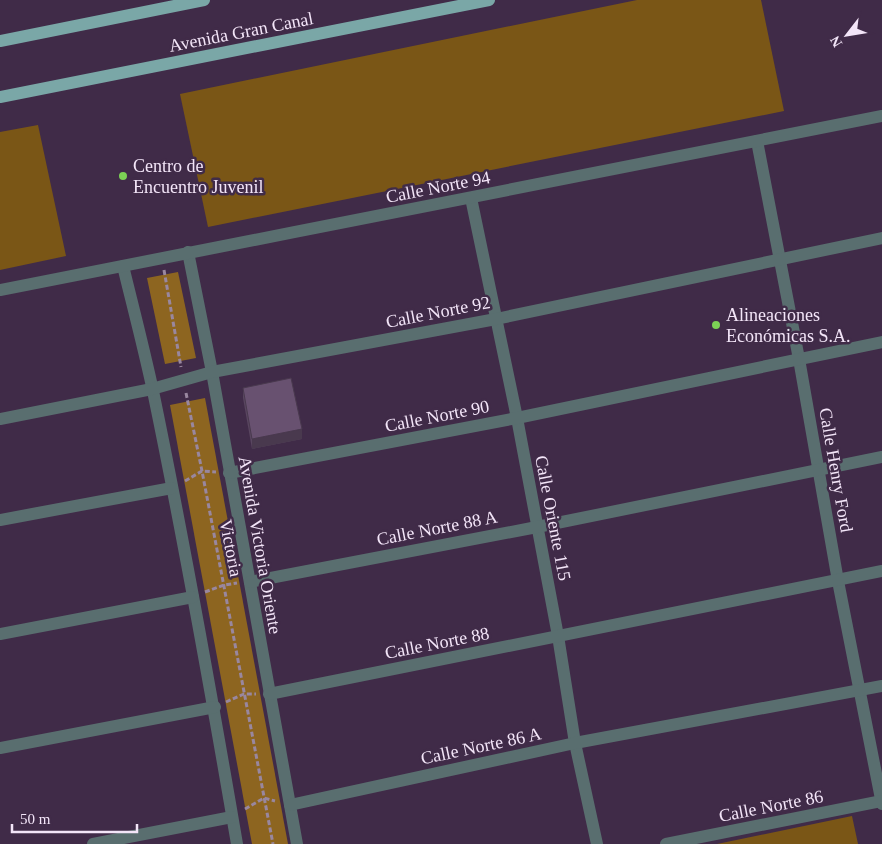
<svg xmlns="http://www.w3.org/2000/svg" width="882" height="844" viewBox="0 0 882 844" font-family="'Times New Roman',serif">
<rect width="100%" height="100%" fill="#402b48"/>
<g fill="#7a5616">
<path d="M637 0H761L784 111 208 227 180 94Z"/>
<path d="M38 125 66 256 0 270V132Z"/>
<path d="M852 816 858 844H717Z"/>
</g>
<g fill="#8d6520">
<path d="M178 272 196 358 165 364 147 278Z"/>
<path d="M205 398 288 844H252L170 405Z"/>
</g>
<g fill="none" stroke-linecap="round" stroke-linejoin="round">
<g stroke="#99879f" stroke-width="3" stroke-dasharray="5 2.5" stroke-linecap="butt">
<path d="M164 270 181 367"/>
<path d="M186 393 202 471 273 844"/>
<path d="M185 481 202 471 216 472"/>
<path d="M205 592 224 585 237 583"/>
<path d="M226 702 244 694H256"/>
<path d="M245 809 264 798 275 801"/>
</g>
<g stroke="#596e6f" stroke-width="12">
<path d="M757 141 799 359 838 581 882 804"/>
<path d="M471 198 517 418 558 636 575 743 597 844"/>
<path d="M188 252 212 372 297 844"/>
<path d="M123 266C133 307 144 349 153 391 184 541 211 692 237 844"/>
<path d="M0 290C294 232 588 175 882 116"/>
<path d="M0 419 152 389 212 372 496 319 882 238"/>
<path d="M229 473 517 418 882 342"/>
<path d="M0 520 172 488"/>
<path d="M250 582 537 527 882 457"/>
<path d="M0 634 193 597"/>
<path d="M269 694 882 571"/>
<path d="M0 748 215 707"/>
<path d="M290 805 575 743 882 686"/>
<path d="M93 844 232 817"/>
<path d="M666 844 882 801"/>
</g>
<g stroke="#7aa7a7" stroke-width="12">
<path d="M0 41 204 0"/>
<path d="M0 97 489 0"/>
</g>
</g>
<path fill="#594660" d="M243 388 302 439 252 449 243 398Z"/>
<path fill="#49394e" d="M302 429V439L252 449V439Z"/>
<path fill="#685170" stroke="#49394e" d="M291 378 302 429 252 439 243 388Z"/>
<g fill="#7cd155" stroke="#402b48" stroke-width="2">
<circle cx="123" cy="176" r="5"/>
<circle cx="716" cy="325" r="5"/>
</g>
<g text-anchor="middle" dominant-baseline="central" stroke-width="5" stroke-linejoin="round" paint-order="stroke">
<g font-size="18" fill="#f3e5f8" stroke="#402b48">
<text transform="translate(241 32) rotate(-11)">Avenida Gran Canal</text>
<text transform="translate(438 187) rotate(-11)">Calle Norte 94</text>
<text transform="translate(438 312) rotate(-11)">Calle Norte 92</text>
<text transform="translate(437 416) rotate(-11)">Calle Norte 90</text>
<text transform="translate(836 470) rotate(80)">Calle Henry Ford</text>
<text transform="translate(553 518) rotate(79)">Calle Oriente 115</text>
<text transform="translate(437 528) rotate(-11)">Calle Norte 88 A</text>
<text transform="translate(260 545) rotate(80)">Avenida Victoria Oriente</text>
<text transform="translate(231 548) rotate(79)">Victoria</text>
<text transform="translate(437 643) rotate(-11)">Calle Norte 88</text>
<text transform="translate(481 746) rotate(-12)">Calle Norte 86 A</text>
<text transform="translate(771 806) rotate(-11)">Calle Norte 86</text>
</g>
<g font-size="18" fill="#f3e5f8" stroke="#402b48" text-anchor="start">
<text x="133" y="166">Centro de<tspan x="133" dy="21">Encuentro Juvenil</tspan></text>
<text x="726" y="315">Alineaciones<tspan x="726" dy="21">Económicas S.A.</tspan></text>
</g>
</g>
<g transform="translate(847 35) rotate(239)" stroke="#402b48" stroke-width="4" paint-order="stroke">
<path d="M0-4L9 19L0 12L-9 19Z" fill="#f3e5f8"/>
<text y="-8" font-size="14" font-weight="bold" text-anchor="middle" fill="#f3e5f8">N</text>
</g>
<path d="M12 824v8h125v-8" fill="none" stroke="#f3e5f8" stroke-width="2.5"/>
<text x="20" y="824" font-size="15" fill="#f3e5f8" stroke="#402b48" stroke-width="4" paint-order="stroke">50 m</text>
</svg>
